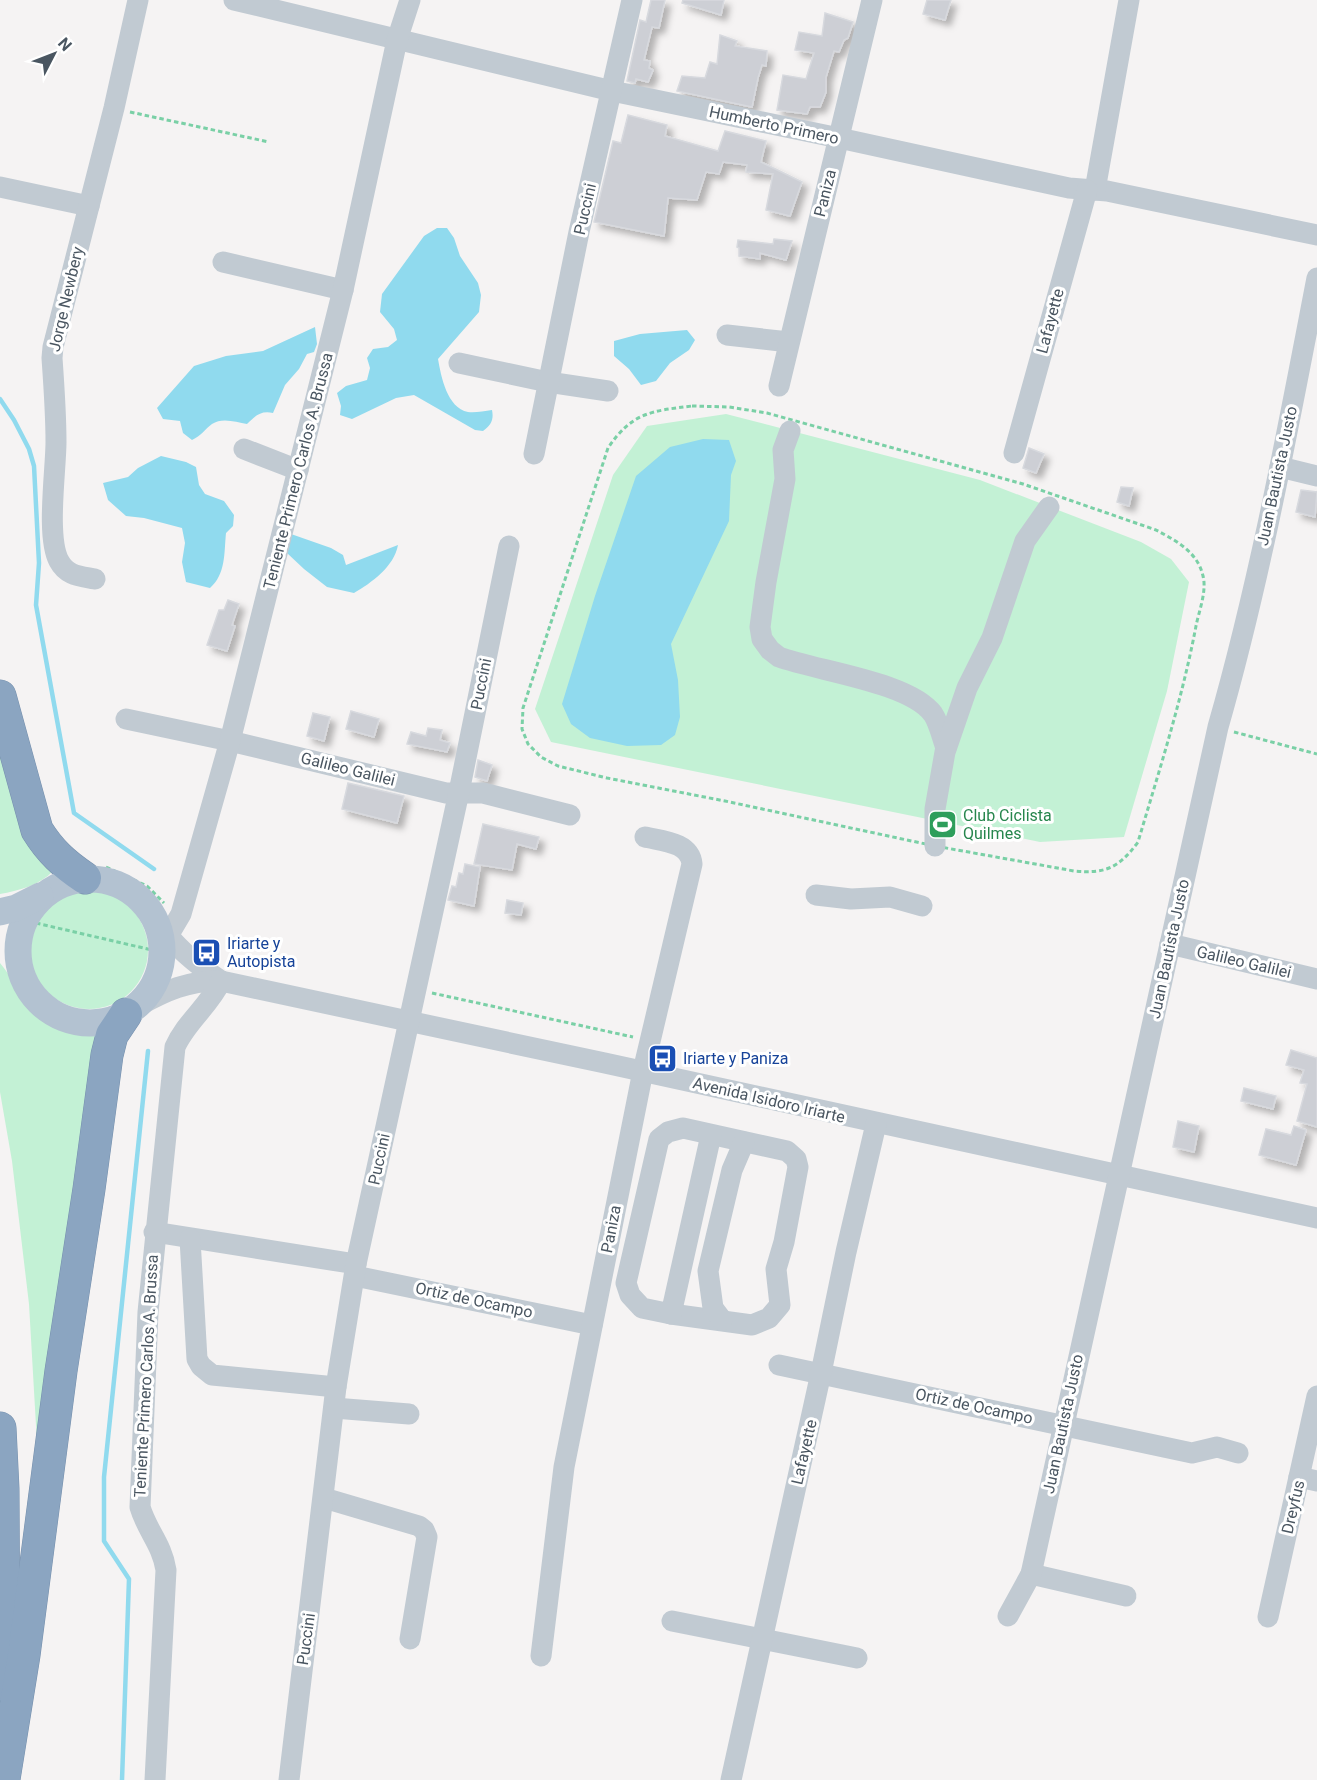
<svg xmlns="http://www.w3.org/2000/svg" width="1317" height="1780" viewBox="0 0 1317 1780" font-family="Roboto,sans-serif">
<defs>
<filter id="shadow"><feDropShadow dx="5.5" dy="5.5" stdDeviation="3" flood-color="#0004"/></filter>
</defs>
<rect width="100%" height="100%" fill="#f5f3f3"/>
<g fill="#c3f1d5">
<path d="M726 414 980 480 1141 542 1171 559 1189 582 1167 691 1124 837 1040 842 551 742 535 709 613 475 647 426Z"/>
<path d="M0 734 53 871C40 885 18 891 0 894Z"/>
<circle cx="89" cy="950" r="59"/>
<path d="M0 963C11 976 17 989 26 1002 43 1029 74 1036 104 1033L40 1495 29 1304 12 1161 0 1092Z"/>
</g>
<g fill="#90daee">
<path d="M437 228H447L454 238 460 256 478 283 481 295 479 312 438 359C441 376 447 408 468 412 475 413 484 411 492 410 494 420 491 425 483 431L475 430 414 395 396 398 352 419 340 415 341 406 337 393 346 386 367 380 370 368 367 358 373 349 388 347 397 340 394 329 380 312 382 294 424 236Z"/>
<path d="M315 327 317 344 314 352 307 354 299 369 285 385 273 413C261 410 255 416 247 424 236 422 222 417 212 424 205 429 201 436 192 440L183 433 180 421 163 419 157 408 194 366 226 356 263 351Z"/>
<path d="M687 330 695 340 689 350 670 363 656 381 641 385 629 369 614 356V341L640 334Z"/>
<path d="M703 439 729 440 736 461 731 475 729 521 671 644 678 680 680 717 675 735 661 745 627 746 590 738 571 724 562 704 595 596 636 476 670 447Z"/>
<path d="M161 456 186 462 196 467 199 485 205 494 224 501 234 515 233 526 226 533C224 553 226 574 210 588L186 582 182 562 185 543 182 528 144 518 126 516 108 500 103 483 128 477 138 468Z"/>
<path d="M291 534 331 548 343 555 346 565 398 545C394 567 371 583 354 593L327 587 304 569 287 553Z"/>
</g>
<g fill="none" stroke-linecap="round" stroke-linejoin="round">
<g stroke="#90daee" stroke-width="4.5">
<path d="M0 399 14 420 29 449 34 466 39 563 36 605 74 813 154 869"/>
<path d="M122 1780 129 1579 104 1541V1477L148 1051"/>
</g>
</g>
<g fill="#cdcfd5" stroke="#d7d9de" stroke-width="1.5" filter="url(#shadow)">
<path d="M651 0H665L659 28 652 27 644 60 650 61 649 68 653 70 648 82 636 79 635 83 627 81 640 20 646 22Z"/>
<path d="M683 0H724L721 15 682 3Z"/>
<path d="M927 0H951L945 20 923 14Z"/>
<path d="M825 13 853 22 848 38 844 40 839 52 834 51 826 77V92L820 107H810L807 114 777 110 783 75 806 79 814 53 795 50 799 32 822 36Z"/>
<path d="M720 35 737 41 735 46 767 51 766 66 762 65 758 78 752 107 677 91 682 76 705 78 710 62 717 64Z"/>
<path d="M628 115 667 125 665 136 718 151 725 131 766 141 761 162 802 182 790 216 766 210 773 174 746 172 747 165 723 162 719 174 706 172 697 200 668 198 664 236 594 222 613 141 621 143Z"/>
<path d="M774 239 792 241 786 260 760 253V259L739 256V248L737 247 738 240 773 244Z"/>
<path d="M1029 448 1044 454 1036 473 1023 468Z"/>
<path d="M1121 487 1133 488 1129 506 1117 502Z"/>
<path d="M1301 490 1317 492 1315 517 1296 512Z"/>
<path d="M228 600 239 604 232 625 235 626 227 651 207 645 219 610H224Z"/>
<path d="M351 711 379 719 374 737 346 729Z"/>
<path d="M313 713 330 717 324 741 307 736Z"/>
<path d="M428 728 442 730 440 740 450 743 447 752 407 744 411 732 426 736Z"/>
<path d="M478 760 492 765 487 781 475 777Z"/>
<path d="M348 783 404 796 397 823 342 809Z"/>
<path d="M483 824 539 837 536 849 517 844 512 870 474 864Z"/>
<path d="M465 864 480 867 474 906 448 900 452 886 456 887 459 873 463 874Z"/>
<path d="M507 900 523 903 521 915 505 913Z"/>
<path d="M1291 1050 1317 1058V1127L1297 1121 1307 1084 1300 1083 1304 1070 1286 1065Z"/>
<path d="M1244 1088 1276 1096 1273 1109 1241 1101Z"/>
<path d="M1178 1121 1199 1126 1194 1152 1173 1147Z"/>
<path d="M1294 1126 1306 1130 1296 1165 1259 1155 1266 1129 1291 1135Z"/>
</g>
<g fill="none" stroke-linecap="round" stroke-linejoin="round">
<defs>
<g id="highway">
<path d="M0 696 37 830C50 851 64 864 85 878"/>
<path d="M0 1428 3 1489 4 1685"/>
<path d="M4 1779 24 1655 61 1371 89 1189 107 1055 112 1035 126 1014"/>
</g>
</defs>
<use href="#highway" stroke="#7690ad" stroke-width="33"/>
<g stroke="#7ad0a6" stroke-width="3" stroke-dasharray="4.5 3" stroke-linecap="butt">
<path d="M130 112 269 142"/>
<path d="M692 406 729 407 767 413 1023 484 1156 530C1175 540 1198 552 1203 576 1207 591 1199 611 1196 626 1182 700 1159 771 1138 842 1119 868 1105 874 1074 871L935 846 725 801 607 778 558 766 541 757 528 744 522 729 523 708 608 448C632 412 652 411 692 406Z"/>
<path d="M1234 732 1317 754"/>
<path d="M106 867 147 886 164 903"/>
<circle cx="90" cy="950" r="62"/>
<path d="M36 923 152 950"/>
<path d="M432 993 633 1037"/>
</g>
<g stroke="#c1cad2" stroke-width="21">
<path d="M234 0 612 91 839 138 1069 188 1107 191 1317 235"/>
<path d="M0 187 89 206"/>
<path d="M1095 190 1129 0"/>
<path d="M223 262 343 290"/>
<path d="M727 335 789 342"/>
<path d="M459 363 548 382 608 391"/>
<path d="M779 386 872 0"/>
<path d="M790 431 783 450 785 479 766 582 760 627 762 639 770 650 779 657C817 671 910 682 933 714 939 723 942 737 946 748"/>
<path d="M244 449 298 470"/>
<path d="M1014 453 1087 190"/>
<path d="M534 454 579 232 632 0"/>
<path d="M1280 467 1317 476"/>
<path d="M95 579C80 576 67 576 59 561 46 537 56 470 56 442 56 414 54 386 52 358L53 347 114 108 138 0"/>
<path d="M126 719 230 741 446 793H483L570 815"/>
<path d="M935 846V809L945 752 967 688 992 638 1025 541 1049 507"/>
<path d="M816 895 851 899 890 897 922 906"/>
<path d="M155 920C176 947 193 962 221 981"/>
<path d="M168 936 181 914 230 741 343 290 397 40 410 0"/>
<path d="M1170 944 1317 979"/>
<path d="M138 1006C165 991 189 980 221 981 587 1057 951 1141 1317 1218"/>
<path d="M683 1128 787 1151 796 1159 798 1167 784 1242 776 1269 780 1305 769 1318 752 1325 671 1314 642 1308 630 1295 626 1283 659 1139 668 1132Z"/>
<path d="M154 1232 356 1264"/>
<path d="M190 1239 197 1359 201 1366 212 1375 336 1387"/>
<path d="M355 1276 592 1325"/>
<path d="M671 1314 711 1135"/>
<path d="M722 1320 713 1308 708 1271 732 1170 744 1142"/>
<path d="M779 1365 1192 1453 1217 1447 1238 1453"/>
<path d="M334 1408 409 1414"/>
<path d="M1299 1477 1317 1481"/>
<path d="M324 1498 419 1526 424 1530 427 1537 410 1639"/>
<path d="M1031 1574 1126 1596"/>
<path d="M1008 1616 1031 1574 1218 727C1260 580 1288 428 1317 278"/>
<path d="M1268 1617 1317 1396"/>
<path d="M672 1621 857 1658"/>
<path d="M541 1656 564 1467 643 1071 692 864C690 842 662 841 645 837"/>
<path d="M155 1780 166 1570C162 1544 147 1531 140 1507L148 1312 175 1047C186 1022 209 1006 221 981"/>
<path d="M289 1780 336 1387 356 1264 459 792 509 546"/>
<path d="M731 1780 821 1373 846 1252 876 1124"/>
</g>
<g stroke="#b3c2d1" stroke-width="27">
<circle cx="90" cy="951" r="72"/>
<path d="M0 912 16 908 40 896"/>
</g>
<use href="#highway" stroke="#8ba5c1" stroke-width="32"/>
</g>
<defs>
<symbol id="stadium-square" viewBox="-11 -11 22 22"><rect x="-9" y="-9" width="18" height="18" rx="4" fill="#2e9e5b" stroke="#fff"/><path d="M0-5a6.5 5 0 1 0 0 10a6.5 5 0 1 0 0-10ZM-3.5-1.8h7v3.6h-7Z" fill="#fff"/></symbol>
<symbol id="bus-square" viewBox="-11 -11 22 22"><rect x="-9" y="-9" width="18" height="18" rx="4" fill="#1a4fb4" stroke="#fff"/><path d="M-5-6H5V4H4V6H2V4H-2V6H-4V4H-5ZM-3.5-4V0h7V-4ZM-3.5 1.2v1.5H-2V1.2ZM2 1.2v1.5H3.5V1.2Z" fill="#fff"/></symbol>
</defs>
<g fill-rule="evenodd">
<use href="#stadium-square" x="926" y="808" width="33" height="33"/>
<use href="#bus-square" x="190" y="936" width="33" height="33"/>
<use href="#bus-square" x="646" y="1042" width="33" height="33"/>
</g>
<g text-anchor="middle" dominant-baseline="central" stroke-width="6" stroke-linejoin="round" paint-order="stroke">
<g font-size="16" fill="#4a5661" stroke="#fff">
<text transform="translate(774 125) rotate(12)">Humberto Primero</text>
<text transform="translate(825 193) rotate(-76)">Paniza</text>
<text transform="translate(585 209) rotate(-77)">Puccini</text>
<text transform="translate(66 299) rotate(-77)">Jorge Newbery</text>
<text transform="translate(1050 321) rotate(-75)">Lafayette</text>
<text transform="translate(298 471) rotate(-76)">Teniente Primero Carlos A. Brussa</text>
<text transform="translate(1277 476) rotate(-78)">Juan Bautista Justo</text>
<text transform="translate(481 684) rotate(-79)">Puccini</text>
<text transform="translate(348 769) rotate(14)">Galileo Galilei</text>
<text transform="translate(1169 949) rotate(-78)">Juan Bautista Justo</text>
<text transform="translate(1244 962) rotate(13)">Galileo Galilei</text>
<text transform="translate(769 1100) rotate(13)">Avenida Isidoro Iriarte</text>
<text transform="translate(379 1159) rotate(-78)">Puccini</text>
<text transform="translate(611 1229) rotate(-79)">Paniza</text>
<text transform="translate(474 1300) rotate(12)">Ortiz de Ocampo</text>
<text transform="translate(146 1376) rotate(-87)">Teniente Primero Carlos A. Brussa</text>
<text transform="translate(974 1406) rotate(12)">Ortiz de Ocampo</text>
<text transform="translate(1063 1424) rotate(-78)">Juan Bautista Justo</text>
<text transform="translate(804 1452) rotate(-77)">Lafayette</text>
<text transform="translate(1293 1507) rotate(-77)">Dreyfus</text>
<text transform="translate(306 1639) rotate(-82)">Puccini</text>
</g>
<g font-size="16" fill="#27864d" stroke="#fff" text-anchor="start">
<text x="963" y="815">Club Ciclista<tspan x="963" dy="18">Quilmes</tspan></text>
</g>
<g font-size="16" fill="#164399" stroke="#fff" text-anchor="start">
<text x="227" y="943">Iriarte y<tspan x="227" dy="18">Autopista</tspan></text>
<text x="683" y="1058">Iriarte y Paniza</text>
</g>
</g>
<g transform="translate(54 54) rotate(48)" stroke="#ffffff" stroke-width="4.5" paint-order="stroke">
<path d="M0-4.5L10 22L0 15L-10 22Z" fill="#4a5661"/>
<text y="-9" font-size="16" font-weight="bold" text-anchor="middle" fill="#4a5661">N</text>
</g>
</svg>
